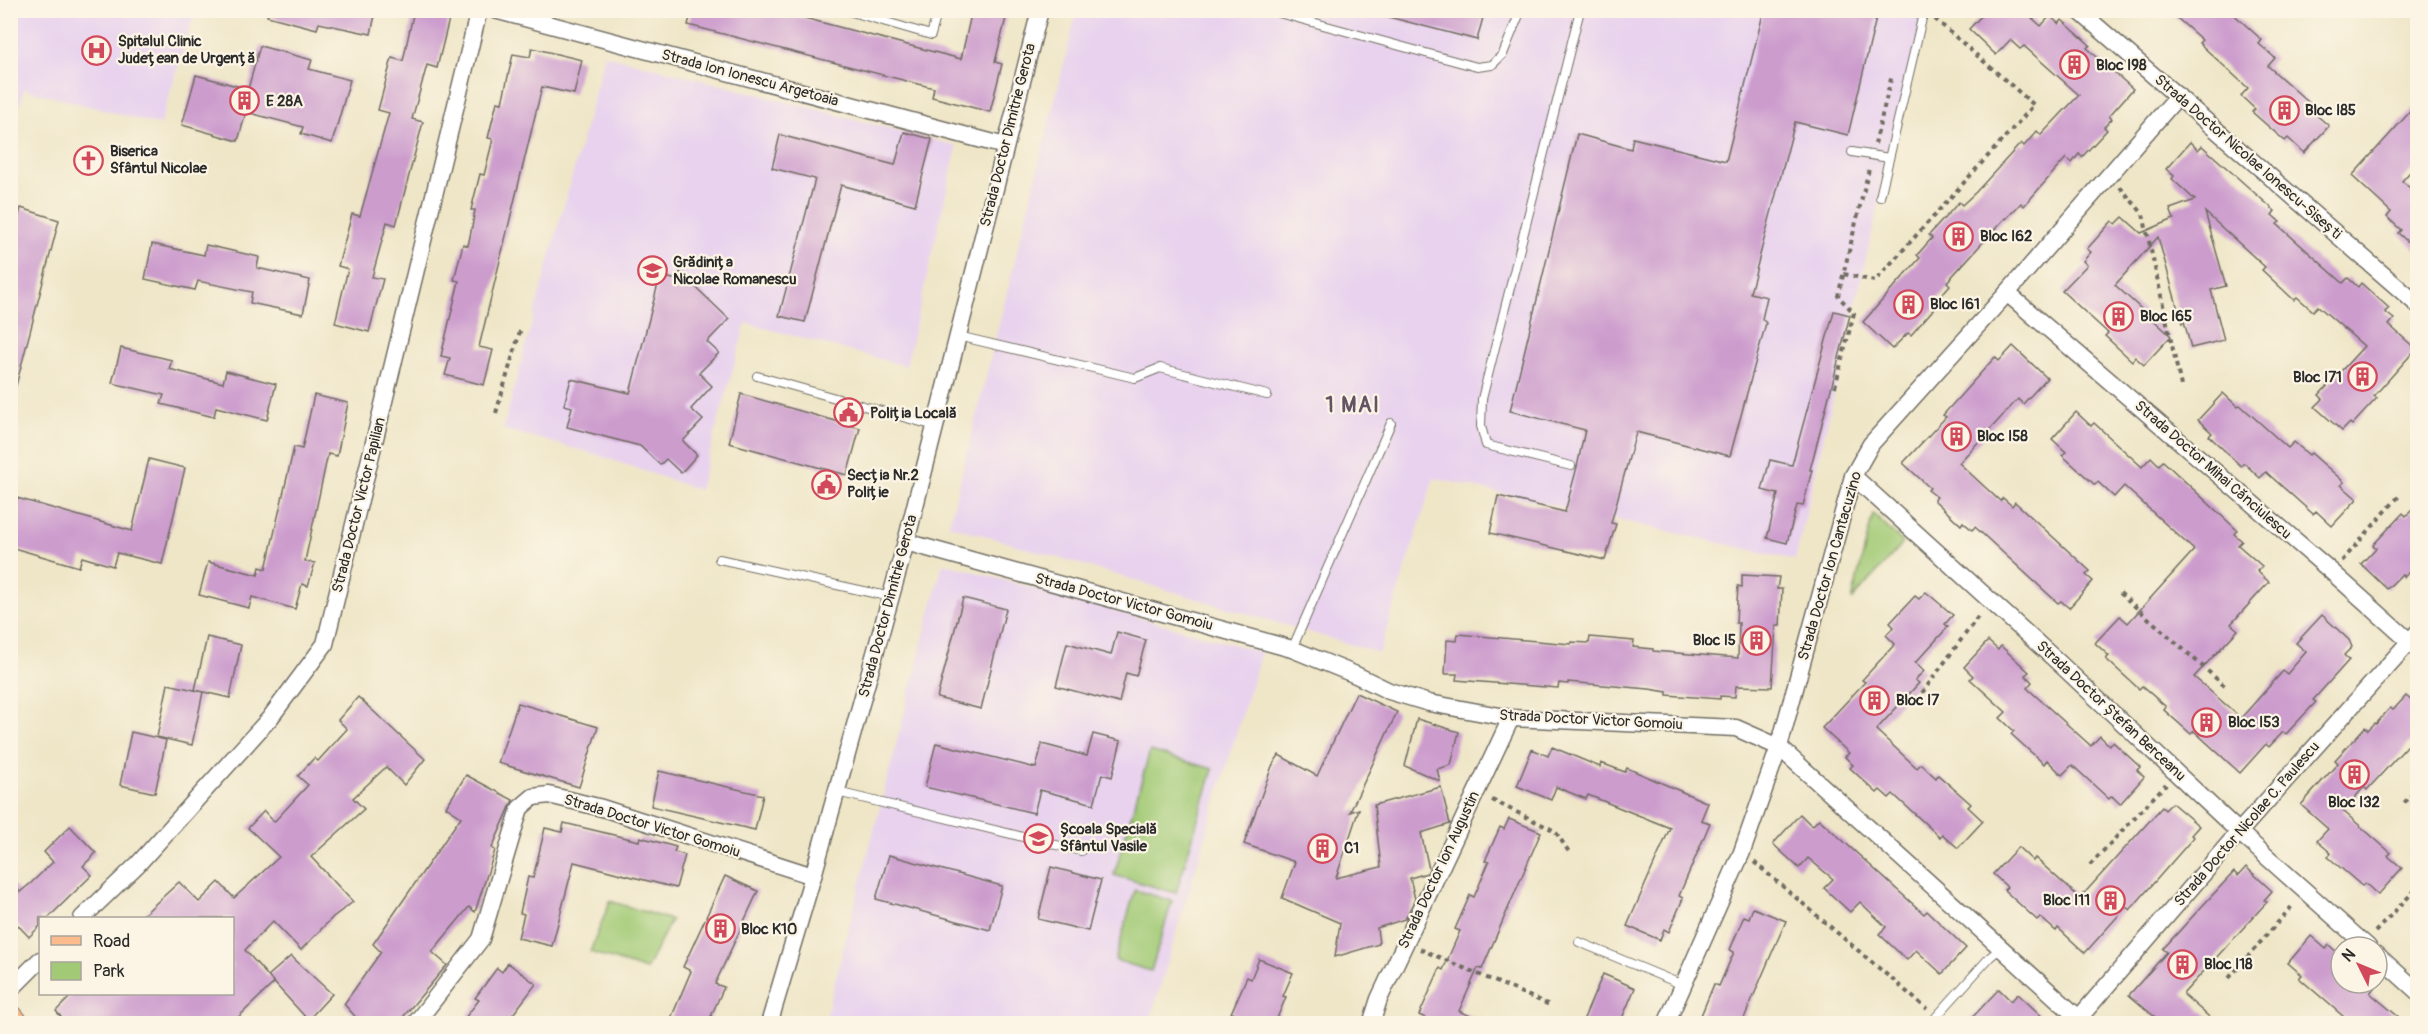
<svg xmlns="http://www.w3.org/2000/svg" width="2428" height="1034" viewBox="0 0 2428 1034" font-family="Pangolin,sans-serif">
<rect width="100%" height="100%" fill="#fcf5e5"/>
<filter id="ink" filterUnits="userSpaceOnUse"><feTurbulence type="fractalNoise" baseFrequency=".0167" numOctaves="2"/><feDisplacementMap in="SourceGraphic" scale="12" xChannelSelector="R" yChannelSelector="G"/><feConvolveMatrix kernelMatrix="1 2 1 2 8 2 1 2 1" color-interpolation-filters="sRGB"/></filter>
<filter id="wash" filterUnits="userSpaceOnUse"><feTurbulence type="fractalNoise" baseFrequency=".008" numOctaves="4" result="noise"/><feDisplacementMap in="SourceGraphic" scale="24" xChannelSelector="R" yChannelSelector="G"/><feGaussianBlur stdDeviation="1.35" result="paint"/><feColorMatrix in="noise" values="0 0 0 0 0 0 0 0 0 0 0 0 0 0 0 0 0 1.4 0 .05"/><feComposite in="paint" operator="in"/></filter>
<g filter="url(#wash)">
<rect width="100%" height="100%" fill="#efe6c8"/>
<g fill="#e8d2ee">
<path d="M11 10 195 11 160 125 24 89 11 135Z"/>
<path d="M1077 11H1924L1795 560 1434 478 1379 653 949 525Z"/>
<path d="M605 55 957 146 906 366 746 323 699 490 595 454 503 429Z"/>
<path d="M943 563 1261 652 1149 1023 824 1024Z"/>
</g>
<g fill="#a2ca76" stroke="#667a50" stroke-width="1.5">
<path d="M1873 514 1903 543 1852 600Z"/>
<path d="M1150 751 1213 769 1176 893 1114 875Z"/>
<path d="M1135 890 1172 901 1151 971 1115 960Z"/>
<path d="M610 901 671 920 646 970 590 952Z"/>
</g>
<g id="blocks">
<g fill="#cc9ccd">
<path d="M268 10H376L371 34 319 23 317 29 267 16Z"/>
<path d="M414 10H430L450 15 437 68 427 65 412 119 423 122 396 225 387 222 372 277 383 279 369 332 335 323 348 269 338 266 352 214 360 216 389 113 378 110 392 58 403 61Z"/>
<path d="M692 10H774L961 59 972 10H1008L995 62 1002 64 990 112 932 97 934 88 688 25Z"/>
<path d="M1386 10H1485L1477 40 1385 16Z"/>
<path d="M1764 10H1878L1848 135 1795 122 1750 293 1767 297 1762 319 1766 323 1730 456 1636 432 1611 523 1616 524 1605 560 1490 533 1498 496 1565 512 1577 467 1585 430 1510 411 1577 134 1631 149 1633 138 1726 161Z"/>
<path d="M1987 10H2023L2041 26 2050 16 2059 24 2062 20 2090 45 2087 48 2133 89 2109 116 2112 119 2104 127 2107 130 2082 157 2079 154 2072 163 2066 158 2024 206 2021 203 2006 219 2005 218 1947 282 1950 285 1937 300 1939 303 1911 335 1908 333 1892 349 1863 322 1920 258 1917 255 1932 238 1929 235 1959 202 1962 205 1976 192 2021 143 2024 146 2037 131 2041 135 2079 95 2024 46 2020 49 2010 40 1996 55 1969 29Z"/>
<path d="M2168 10H2229L2262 40 2259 44 2275 58 2268 66 2316 109 2313 112 2329 126 2304 153 2288 138 2285 141 2252 112 2255 109 2241 96 2248 88 2199 43 2202 40Z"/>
<path d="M260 46 312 60 309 69 350 80 332 143 301 134 303 127 246 112 238 141 182 125 196 75 248 89Z"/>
<path d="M532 48 582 60 574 94 542 87 479 347 493 350 484 385 445 375 450 358 441 356 459 281 454 280 463 244 468 246 472 227 475 210H471L480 174 484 175 493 139 488 138 497 102 502 103 513 54 530 57Z"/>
<path d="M2418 103V163L2402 181 2418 195V251L2398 233 2401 230 2387 217 2391 212 2352 176Z"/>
<path d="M904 132 932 139 915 205 841 185 805 322 779 316 815 179 772 168 780 135 895 165Z"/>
<path d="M2190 142 2198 150 2202 146 2275 211 2272 215 2280 222 2277 224 2343 283 2348 278 2358 287 2361 283 2389 308 2385 312 2394 319 2389 325 2416 349 2374 396 2377 398 2352 425 2350 423 2342 431 2315 407 2323 399 2319 395 2364 346 2318 306 2313 311 2297 297 2294 300 2262 270 2265 267 2205 212 2226 286 2211 290 2224 340 2191 348 2184 321 2182 324 2158 237 2115 285 2171 336 2144 365 2135 357 2132 361 2105 336 2108 333 2062 291 2087 265 2083 261 2091 252 2087 249 2112 221 2116 224 2123 217 2141 233 2174 219 2170 209 2195 200 2172 179 2174 176 2166 169Z"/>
<path d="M21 208 59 220 16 386 10 385V248Z"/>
<path d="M152 244 204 255 206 245 259 257 257 268 310 280 303 314 250 303 252 292 198 281 195 290 145 279Z"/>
<path d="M680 272 729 319 707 342 719 353 699 373 712 386 691 409 703 420 683 441 697 455 681 473 666 459 660 465 640 446 567 427 572 407 564 405 571 379 630 393 660 276 678 280Z"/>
<path d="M1834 311 1850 315 1810 470H1812L1803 506 1797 505 1787 543 1767 538 1778 494 1762 490 1770 460 1792 465Z"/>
<path d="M2013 346 2047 378 2023 404 2018 399 1959 463 2000 501 2003 498 2012 506 2015 502 2090 571 2086 575 2093 581 2069 608 2061 601 2058 603 1975 527 1972 530 1963 522 1961 525 1934 500 1937 497 1928 490 1930 488 1903 463 1946 417 1943 415 1995 357 1999 361Z"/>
<path d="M121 348 172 360 169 369 223 383 226 371 276 384 267 420 216 407 214 417 161 404 164 395 112 383Z"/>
<path d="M2223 393 2238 407 2240 405 2288 448 2294 442 2309 455 2311 453 2344 482 2341 485 2357 499 2332 526 2316 511 2313 514 2266 472 2260 478 2244 463 2241 466 2209 436 2212 433 2198 420Z"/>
<path d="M741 394 860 428 847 475 729 443Z"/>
<path d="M314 395 348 403 337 456 328 454 305 561 315 563 308 586 302 584 295 609 252 597 249 608 199 595 208 562 258 575 260 567 266 569 294 447 302 449Z"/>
<path d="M2076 412 2091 426 2094 423 2142 467 2151 457 2159 465 2163 461 2237 530 2234 534 2242 541 2238 545 2262 566 2257 571 2269 582 2231 624 2238 630 2194 677 2241 718 2283 671 2287 674 2306 652 2296 643 2322 615 2349 640 2352 647 2344 655 2349 660 2313 700 2316 702 2286 734 2283 732 2269 747 2266 744 2240 773 2194 731 2191 734 2164 710 2166 707 2142 686 2139 689 2106 659 2109 656 2095 643 2120 616 2128 623 2194 550 2124 486 2114 497 2098 482 2095 485 2062 455 2066 452 2052 439Z"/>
<path d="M149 459 185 468 162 564 117 553 113 566 82 557 79 567 10 547V496L132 531Z"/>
<path d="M2418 504V563L2404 577 2402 574 2387 589 2361 564 2376 548 2373 545 2403 513 2406 516Z"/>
<path d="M1742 575 1779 577 1777 589H1782L1780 626H1776L1772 687 1736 686 1735 697 1720 696V699L1667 695V692L1649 689 1568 682V684L1559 683 1558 688 1456 680 1457 674H1445L1447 640 1457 641 1458 634 1571 644 1572 642 1589 643 1590 637 1634 641 1633 647 1653 649V651L1738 658 1739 623H1736L1737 602 1738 586 1742 587Z"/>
<path d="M1926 592 1953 615 1945 624 1948 627 1915 663 1924 671 1915 680 1919 683 1876 730 1917 768 1921 764 1936 778 1938 775 1971 804 1968 807 1983 821 1958 848 1942 834 1940 837 1893 794 1889 798 1880 790 1877 793 1850 768 1853 765 1845 757 1849 753 1822 728 1865 682 1862 680 1895 644 1886 635 1894 627 1890 623 1915 596 1919 599Z"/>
<path d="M963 598 1006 609 981 709 937 698Z"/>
<path d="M1117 632 1146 640 1136 676 1126 673 1119 703 1056 686 1067 643 1111 655Z"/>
<path d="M207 637 241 645 230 698 195 690Z"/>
<path d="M1988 641 1998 650 2001 646 2029 672 2025 675 2032 682 2027 688 2091 746 2100 736 2109 745 2113 742 2140 767 2137 770 2144 777 2120 804 2112 796 2109 799 2072 765 2062 775 2047 760 2044 764 2011 734 2014 731 2000 718 2006 712 1970 679 1973 676 1964 667Z"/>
<path d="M168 684 203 692 192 745 157 737Z"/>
<path d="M1356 693 1397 712 1350 812 1359 809 1336 878 1381 867 1374 805 1441 787 1450 824 1421 833 1429 869 1427 873 1410 878 1415 899 1405 919 1377 928 1379 944 1335 957 1340 923 1282 898 1295 862 1244 844 1272 766 1279 755 1317 776Z"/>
<path d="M2406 696 2418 706V734L2367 790 2364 787 2343 811 2391 853 2388 856 2402 868 2378 895 2365 883 2362 886 2328 857 2331 853 2317 841 2328 829 2301 805 2338 763 2335 760 2365 727 2368 730 2375 723 2376 724 2390 708 2393 710Z"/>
<path d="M358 697 425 759 404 785 386 767 353 798 364 809 311 857 353 902 333 917 301 950 273 921 245 950 274 983 232 1023H66L56 1011 74 993H232V918H140L179 882 199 902 219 882 234 898 279 857 248 828 264 811 274 822 308 785 298 776 314 758 318 761 347 729 338 720Z"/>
<path d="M518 703 598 727 579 787 498 763Z"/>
<path d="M1417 719 1459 732 1451 765 1437 769 1440 781 1405 766Z"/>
<path d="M131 732 166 740 155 793 120 785Z"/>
<path d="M1093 734 1121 741 1112 777 1102 774 1094 804 1040 790 1034 813 925 787 936 743 1036 768 1042 744 1087 756Z"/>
<path d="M1552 747 1600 767 1601 763 1625 772 1627 768 1708 803 1701 820 1710 823 1679 896 1683 898 1669 932 1664 929 1660 940 1627 926 1670 828 1588 795 1586 799 1556 787 1551 800 1517 786 1532 749 1548 756Z"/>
<path d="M659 771 763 795 755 830 651 806Z"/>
<path d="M466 775 513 800 492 848 495 850 475 912 469 907 432 952 447 965 398 1023H361L344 1004 381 952 373 944 461 817 446 807Z"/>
<path d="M2172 803 2199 826 2191 835 2194 837 2130 910 2126 907 2085 953 2058 928 2056 931 2040 917 2037 920 2004 890 2007 887 1993 874 2018 847 2033 861 2035 858 2080 898 2162 807 2165 810Z"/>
<path d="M1800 814 1812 826 1819 819 1924 914 1927 911 1966 948 1942 974 1916 950 1907 960 1879 934 1886 927 1860 902 1850 912 1824 888 1833 879 1808 858 1799 868 1773 844Z"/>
<path d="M1509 819 1541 832 1482 969 1478 968 1459 1011 1486 1023H1425L1428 1019 1419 1015 1440 968 1443 970 1460 931 1455 929 1470 895 1474 897 1489 862 1485 861 1500 827 1504 829Z"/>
<path d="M564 823 639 841 640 837 676 847 674 852 685 855 676 888 574 862 552 946 518 938 524 914 520 913 528 877 533 878 545 828 562 832Z"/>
<path d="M70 826 96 853 83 866 92 875 48 918H40V926L29 937 10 917V882L20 892 31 883 53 862 44 852Z"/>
<path d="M889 855 1002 886 990 930 876 899Z"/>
<path d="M1051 867 1101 880 1088 931 1038 919Z"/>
<path d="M2246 867 2272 891 2264 900 2267 902 2183 994 2216 1023H2162L2129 995 2167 952 2163 949 2193 916 2234 872 2238 876Z"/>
<path d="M725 876 758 891 715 984 724 987 708 1023H669L691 971 683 967Z"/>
<path d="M1753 908 1786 921 1771 955 1742 1023H1703L1704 1020 1700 1018 1714 984 1719 986 1734 952 1730 950 1744 916 1749 918Z"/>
<path d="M2311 936 2326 949 2329 945 2341 956V983H2378L2370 993 2406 1023H2351L2299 978 2302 975 2288 963Z"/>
<path d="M291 956 332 994 308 1020 268 976Z"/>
<path d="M1259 959 1293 973 1283 996 1286 997 1275 1023H1232L1236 1014 1231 1013 1247 977 1251 979Z"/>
<path d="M508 963 536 984 514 1013 505 1023H461L479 1000 475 998 497 968 502 972Z"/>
<path d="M1603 974 1635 988 1620 1023H1582Z"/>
<path d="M1999 989 2011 1001 2018 994 2049 1023H1967Z"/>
</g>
</g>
</g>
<g filter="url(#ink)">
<use href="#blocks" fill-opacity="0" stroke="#706c62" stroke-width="1.5"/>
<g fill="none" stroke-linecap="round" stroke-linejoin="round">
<defs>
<g id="lane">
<path d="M845 10 931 35 938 10"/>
<path d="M1268 10 1477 67 1492 65 1503 54 1521 10"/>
<path d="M1852 152 1889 158"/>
<path d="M1880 197 1924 10"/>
<path d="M958 336 1135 378 1160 368 1267 395"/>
<path d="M757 376 935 426"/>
<path d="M1571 466 1486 445 1481 426 1482 399 1580 10"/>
<path d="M719 559 891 597"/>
<path d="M1292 649 1391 423"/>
<path d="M837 792 1081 851"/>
<path d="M1579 942 1683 985"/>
<path d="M1933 1024 1936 1017 1990 957 2002 947"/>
</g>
<g id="street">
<path d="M495 10 1005 146"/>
<path d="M2078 10 2418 305"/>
<path d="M2007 293 2332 572 2418 649"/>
<path d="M1853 476 2058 662 2239 832 2368 947"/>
<path d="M906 542 1292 649 1356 675 1389 691 1429 703 1511 718 1736 728 1779 747 2085 1024"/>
<path d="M82 918 138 864 270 718 325 644 479 10"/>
<path d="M2377 955 2418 992"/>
<path d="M10 990 40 960"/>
<path d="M2079 1018 2239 832 2418 632"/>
<path d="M415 1024 481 939 520 808 533 797 549 795 602 808 813 876"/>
<path d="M769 1024 813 876 906 542 1040 10"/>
<path d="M1371 1024 1379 999 1511 718"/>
<path d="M1666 1024 1742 852 1779 747 1853 476 1871 444 2007 293 2178 96"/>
</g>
<path id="primary" d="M10 1018 15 1024"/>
</defs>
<use href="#lane" stroke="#706c62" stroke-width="10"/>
<use href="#street" stroke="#706c62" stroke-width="19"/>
<use href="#primary" stroke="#706c62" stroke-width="29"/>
<g stroke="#706c62" stroke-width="4" stroke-dasharray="4.5 4.5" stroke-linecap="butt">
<path d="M1875 144 1892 75"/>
<path d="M2120 187 2143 214 2181 386"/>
<path d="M1844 274 1875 281 2034 105 1935 19"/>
<path d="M1835 387 1854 313 1838 296 1869 169"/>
<path d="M496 413 521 328"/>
<path d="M2342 561 2400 495"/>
<path d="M2120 593 2227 688"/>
<path d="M1922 693 1980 614"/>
<path d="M1492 800 1555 831 1569 852"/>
<path d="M2404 803 2418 788"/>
<path d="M1754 862 1927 1009"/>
<path d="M2090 865 2166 784"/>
<path d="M2375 932 2418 887"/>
<path d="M1420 949 1552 1006"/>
<path d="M2229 978 2294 904"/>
</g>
<use href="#lane" stroke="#fff" stroke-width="8"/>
<use href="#street" stroke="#fff" stroke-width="16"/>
<use href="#primary" stroke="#fbbb8c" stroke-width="27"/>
</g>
</g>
<defs>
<symbol id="hospital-ring" viewBox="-11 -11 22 22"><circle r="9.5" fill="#fcf5e5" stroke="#d1495b" stroke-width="1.5"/><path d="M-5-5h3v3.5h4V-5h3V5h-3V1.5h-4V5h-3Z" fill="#d1495b"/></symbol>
<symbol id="building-ring" viewBox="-11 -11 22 22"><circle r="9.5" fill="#fcf5e5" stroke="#d1495b" stroke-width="1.5"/><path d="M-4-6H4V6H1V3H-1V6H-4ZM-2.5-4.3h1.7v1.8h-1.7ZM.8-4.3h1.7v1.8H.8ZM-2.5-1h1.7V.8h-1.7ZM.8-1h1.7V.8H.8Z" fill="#d1495b"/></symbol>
<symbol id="church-ring" viewBox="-11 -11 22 22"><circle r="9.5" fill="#fcf5e5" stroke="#d1495b" stroke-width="1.5"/><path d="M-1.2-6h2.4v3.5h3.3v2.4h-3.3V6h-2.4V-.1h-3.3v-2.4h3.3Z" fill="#d1495b"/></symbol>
<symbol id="school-ring" viewBox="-11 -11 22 22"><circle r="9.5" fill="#fcf5e5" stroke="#d1495b" stroke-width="1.5"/><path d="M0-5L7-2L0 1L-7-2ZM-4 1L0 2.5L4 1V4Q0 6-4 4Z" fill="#d1495b"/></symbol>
<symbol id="civic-ring" viewBox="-11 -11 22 22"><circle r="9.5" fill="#fcf5e5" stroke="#d1495b" stroke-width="1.5"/><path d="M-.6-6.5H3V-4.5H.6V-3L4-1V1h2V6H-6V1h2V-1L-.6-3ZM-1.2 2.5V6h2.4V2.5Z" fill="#d1495b"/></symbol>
</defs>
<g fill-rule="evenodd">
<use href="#hospital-ring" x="80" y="34" width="33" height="33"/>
<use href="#building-ring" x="2058" y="48" width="33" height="33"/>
<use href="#building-ring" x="228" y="84" width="33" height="33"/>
<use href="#building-ring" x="2268" y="94" width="33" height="33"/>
<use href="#church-ring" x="72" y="144" width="33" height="33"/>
<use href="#building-ring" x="1942" y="220" width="33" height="33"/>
<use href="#school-ring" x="636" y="254" width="33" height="33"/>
<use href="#building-ring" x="1892" y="288" width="33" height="33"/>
<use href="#building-ring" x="2102" y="300" width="33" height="33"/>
<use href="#building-ring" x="2346" y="360" width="33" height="33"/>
<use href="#civic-ring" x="832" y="396" width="33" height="33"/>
<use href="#building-ring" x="1940" y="420" width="33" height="33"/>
<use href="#civic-ring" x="810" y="468" width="33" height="33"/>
<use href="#building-ring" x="1740" y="624" width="33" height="33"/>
<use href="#building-ring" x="1858" y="684" width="33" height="33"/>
<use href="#building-ring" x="2190" y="706" width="33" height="33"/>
<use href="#building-ring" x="2338" y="758" width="33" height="33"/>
<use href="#school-ring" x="1022" y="822" width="33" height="33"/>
<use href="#building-ring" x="1306" y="832" width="33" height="33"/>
<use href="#building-ring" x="2094" y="884" width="33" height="33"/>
<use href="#building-ring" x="704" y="912" width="33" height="33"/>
<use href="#building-ring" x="2166" y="948" width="33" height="33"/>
</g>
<g text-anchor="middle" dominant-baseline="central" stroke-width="4.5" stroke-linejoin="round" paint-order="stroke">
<g font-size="15" font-weight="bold" fill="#2b2b2b" stroke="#fcf5e5" text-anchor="start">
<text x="118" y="41">Spitalul Clinic<tspan x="118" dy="17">Județean de Urgență</tspan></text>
<text x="2096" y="65">Bloc I98</text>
<text x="266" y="101">E 28A</text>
<text x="2305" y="110">Bloc I85</text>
<text x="110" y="151">Biserica<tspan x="110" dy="17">Sfântul Nicolae</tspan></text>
<text x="1980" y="236">Bloc I62</text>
<text x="673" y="262">Grădinița<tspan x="673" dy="17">Nicolae Romanescu</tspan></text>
<text x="1930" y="304">Bloc I61</text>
<text x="2140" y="316">Bloc I65</text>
<text x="2342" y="377" text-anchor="end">Bloc I71</text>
<text x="870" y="413">Poliția Locală</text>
<text x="1977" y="436">Bloc I58</text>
<text x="847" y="475">Secția Nr.2<tspan x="847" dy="17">Poliție</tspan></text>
<text x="1736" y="640" text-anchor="end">Bloc I5</text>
<text x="1896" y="700">Bloc I7</text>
<text x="2228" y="722">Bloc I53</text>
<text x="2354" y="802" text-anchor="middle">Bloc I32</text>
<text x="1060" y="829">Școala Specială<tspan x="1060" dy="17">Sfântul Vasile</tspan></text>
<text x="1344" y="848">C1</text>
<text x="2090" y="900" text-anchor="end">Bloc I11</text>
<text x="741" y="929">Bloc K10</text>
<text x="2204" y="964">Bloc I18</text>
</g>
<g font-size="15" fill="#2b2b2b" stroke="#fcf5e5">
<text transform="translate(750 78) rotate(15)">Strada Ion Ionescu Argetoaia</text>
<text transform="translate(1008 135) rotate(-76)">Strada Doctor Dimitrie Gerota</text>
<text transform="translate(2248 157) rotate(41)">Strada Doctor Nicolae Ionescu-Sisești</text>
<text transform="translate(2213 470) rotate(41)">Strada Doctor Mihai Cănciulescu</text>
<text transform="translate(359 505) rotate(-76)">Strada Doctor Victor Papilian</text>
<text transform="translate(1830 566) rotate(-74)">Strada Doctor Ion Cantacuzino</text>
<text transform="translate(1124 602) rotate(15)">Strada Doctor Victor Gomoiu</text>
<text transform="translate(888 606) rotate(-75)">Strada Doctor Dimitrie Gerota</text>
<text transform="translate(2111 711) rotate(43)">Strada Doctor Ștefan Berceanu</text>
<text transform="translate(1591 720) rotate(3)">Strada Doctor Victor Gomoiu</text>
<text transform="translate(2247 824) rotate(-49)">Strada Doctor Nicolae C. Paulescu</text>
<text transform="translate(652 826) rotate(17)">Strada Doctor Victor Gomoiu</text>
<text transform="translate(1439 870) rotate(-65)">Strada Doctor Ion Augustin</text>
</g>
<g font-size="21" font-weight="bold" letter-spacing="1.5" fill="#635364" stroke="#fcf5e5">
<text x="1353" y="405">1 MAI</text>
</g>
</g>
<rect width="2428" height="1034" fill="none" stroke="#fcf5e5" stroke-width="36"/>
<rect x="39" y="917" width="195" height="78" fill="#fcf5e5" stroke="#a8a49b" stroke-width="1.5"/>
<rect x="51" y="936" width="30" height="9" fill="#fbbb8c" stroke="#a8a49b" stroke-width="1.5"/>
<text x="93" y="947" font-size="18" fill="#2b2b2b">Road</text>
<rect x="51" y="962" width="30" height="18" fill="#a2ca76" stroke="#a8a49b" stroke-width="1.5"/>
<text x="93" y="977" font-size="18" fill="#2b2b2b">Park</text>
<g transform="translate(2359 965) rotate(313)"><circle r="28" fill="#fcf5e5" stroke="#a8a49b" stroke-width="1.5"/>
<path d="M0-4.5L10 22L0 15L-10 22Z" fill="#d1495b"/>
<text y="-9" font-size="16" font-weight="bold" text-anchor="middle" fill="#2b2b2b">N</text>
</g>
</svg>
